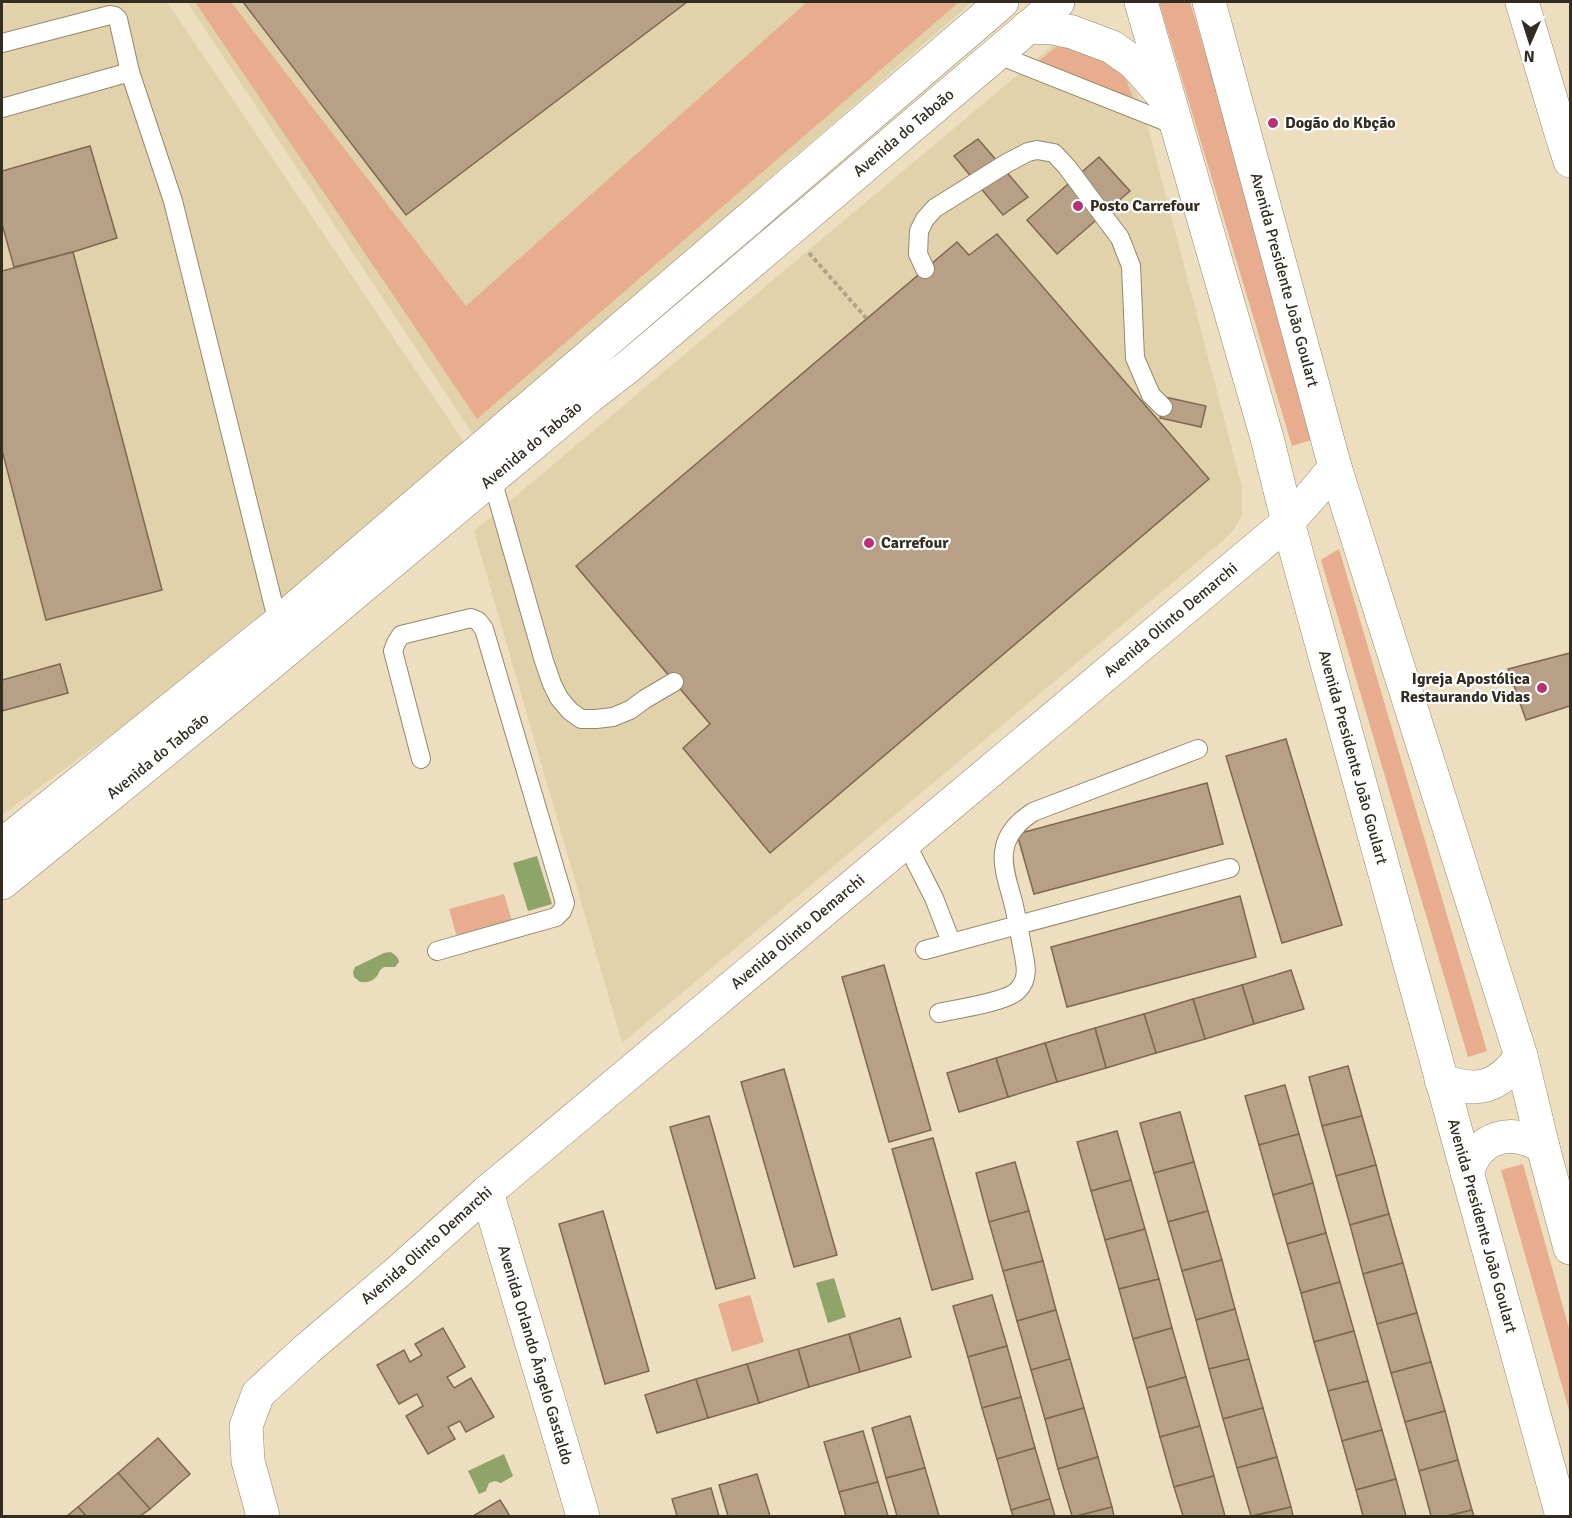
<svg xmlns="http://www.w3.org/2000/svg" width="1572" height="1518" viewBox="0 0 1572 1518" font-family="Signika,sans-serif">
<rect width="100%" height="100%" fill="#ecdebe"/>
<g fill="#e2d2ac">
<path d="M15 2H167L466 445 280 610 2 815V6Z"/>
<path d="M187 2H972L474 436Z"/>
<path d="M1059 42 1098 48 1134 87 1145 116 1239 476 1242 487V514L1237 525 1226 538 622 1043 474 531 1052 46Z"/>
</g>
<g fill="#e7ad8e">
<path d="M195 2H231L466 306 807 2H959L477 419Z"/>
<path d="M1159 2H1190L1321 437 1292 446Z"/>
<path d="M1064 44 1115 63 1126 79 1135 104 1034 65 1056 47Z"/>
<path d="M1339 549 1487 1051 1468 1057 1321 560Z"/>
<path d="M504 894 512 921 457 937 449 909Z"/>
<path d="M1523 1164 1570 1332V1414L1501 1170Z"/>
<path d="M750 1295 764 1342 732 1352 718 1304Z"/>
</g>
<g fill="#8fa468">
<path d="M537 856 552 904 528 911 513 863Z"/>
<path d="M390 952C395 954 398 957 399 962L395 967H384L380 970C377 979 371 983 360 982L354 977 353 972 355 967 384 953Z"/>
<path d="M834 1278 846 1317 828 1323 816 1283Z"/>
<path d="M504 1454 513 1476 501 1483 495 1481 489 1483 486 1491 479 1494 468 1471Z"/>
</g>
<g fill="#b8a087" stroke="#7e6850" stroke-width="1.5">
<path d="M243 2H687L406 215Z"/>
<path d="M978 139 1028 197 1003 215 954 156Z"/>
<path d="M90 146 117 238 73 252 14 267 2 224V171Z"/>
<path d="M1099 157 1130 191 1057 254 1027 220Z"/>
<path d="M997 234 1209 479 770 853 683 748 710 724 576 566 957 242 969 255Z"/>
<path d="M73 252 162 590 46 620 2 450V271Z"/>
<path d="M1165 397 1206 406 1201 427 1160 418Z"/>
<path d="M1570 653V706L1526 720 1508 669Z"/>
<path d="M60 664 68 693 2 711V680Z"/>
<path d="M1286 739 1342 925 1282 943 1226 756Z"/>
<path d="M1207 783 1223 844 1034 894 1017 834Z"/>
<path d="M1240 896 1256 957 1067 1007 1051 947Z"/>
<path d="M884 965 931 1130 889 1142 842 977Z"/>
<path d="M1291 970 1304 1009 1254 1024 1242 985Z"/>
<path d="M1242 985 1254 1024 1205 1039 1193 999Z"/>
<path d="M1193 999 1205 1039 1156 1053 1144 1014Z"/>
<path d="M1144 1014 1156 1053 1106 1068 1095 1028Z"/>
<path d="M1095 1028 1106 1068 1057 1082 1045 1043Z"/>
<path d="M1045 1043 1057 1082 1008 1097 996 1058Z"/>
<path d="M996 1058 1008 1097 959 1112 947 1073Z"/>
<path d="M1348 1066 1362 1116 1322 1126 1309 1077Z"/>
<path d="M784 1069 837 1255 794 1267 741 1082Z"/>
<path d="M1285 1085 1299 1134 1259 1145 1245 1096Z"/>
<path d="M1180 1112 1194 1162 1154 1173 1140 1123Z"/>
<path d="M709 1116 755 1278 716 1289 670 1127Z"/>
<path d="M1362 1116 1376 1165 1336 1176 1322 1126Z"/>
<path d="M1117 1131 1131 1180 1091 1191 1077 1142Z"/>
<path d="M1299 1134 1313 1183 1273 1195 1259 1145Z"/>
<path d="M933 1138 973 1279 932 1290 892 1149Z"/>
<path d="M1015 1162 1029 1211 989 1222 976 1173Z"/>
<path d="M1194 1162 1208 1211 1168 1222 1154 1173Z"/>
<path d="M1376 1165 1389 1214 1350 1225 1336 1176Z"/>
<path d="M1131 1180 1145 1229 1105 1240 1091 1191Z"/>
<path d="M1313 1183 1326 1233 1287 1244 1273 1195Z"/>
<path d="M603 1211 649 1371 605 1384 559 1224Z"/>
<path d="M1029 1211 1043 1261 1003 1271 989 1222Z"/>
<path d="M1208 1211 1222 1260 1182 1271 1168 1222Z"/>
<path d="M1389 1214 1403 1263 1363 1274 1350 1225Z"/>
<path d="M1145 1229 1159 1279 1119 1289 1105 1240Z"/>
<path d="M1326 1233 1340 1282 1301 1293 1287 1244Z"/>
<path d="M1222 1260 1235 1309 1196 1320 1182 1271Z"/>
<path d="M1043 1261 1056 1310 1017 1321 1003 1271Z"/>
<path d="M1403 1263 1417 1313 1377 1324 1363 1274Z"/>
<path d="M1159 1279 1172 1328 1133 1339 1119 1289Z"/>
<path d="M1340 1282 1354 1331 1314 1342 1301 1293Z"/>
<path d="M992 1295 1007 1346 968 1357 953 1306Z"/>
<path d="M1235 1309 1249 1359 1209 1369 1196 1320Z"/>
<path d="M1056 1310 1070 1359 1031 1370 1017 1321Z"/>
<path d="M1417 1313 1431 1362 1391 1373 1377 1324Z"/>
<path d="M900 1318 911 1357 860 1372 849 1334Z"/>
<path d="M443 1328 465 1367 447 1377 454 1388 471 1378 494 1417 466 1432 460 1421 448 1427 455 1439 428 1454 406 1416 423 1406 417 1394 399 1404 377 1365 404 1350 410 1362 422 1355 415 1344Z"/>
<path d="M1172 1328 1186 1377 1147 1388 1133 1339Z"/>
<path d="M1354 1331 1368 1381 1328 1391 1314 1342Z"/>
<path d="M849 1334 860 1372 809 1387 798 1349Z"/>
<path d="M1007 1346 1021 1397 982 1408 968 1357Z"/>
<path d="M798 1349 809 1387 759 1403 747 1364Z"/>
<path d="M1070 1359 1084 1408 1045 1419 1031 1370Z"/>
<path d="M1249 1359 1263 1408 1223 1419 1209 1369Z"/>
<path d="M1431 1362 1445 1411 1405 1422 1391 1373Z"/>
<path d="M747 1364 759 1403 708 1418 696 1379Z"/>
<path d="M1186 1377 1200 1426 1160 1437 1147 1388Z"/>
<path d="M696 1379 708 1418 657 1433 645 1395Z"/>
<path d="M1368 1381 1382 1430 1342 1441 1328 1391Z"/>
<path d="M1021 1397 1035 1448 997 1459 982 1408Z"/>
<path d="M1084 1408 1098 1457 1058 1469 1045 1419Z"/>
<path d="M1263 1408 1277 1457 1237 1468 1223 1419Z"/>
<path d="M1445 1411 1458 1460 1419 1471 1405 1422Z"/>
<path d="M910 1416 925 1468 886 1478 872 1428Z"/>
<path d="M1200 1426 1214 1476 1174 1487 1160 1437Z"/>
<path d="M1382 1430 1396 1479 1356 1490 1342 1441Z"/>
<path d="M863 1431 878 1482 839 1492 824 1442Z"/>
<path d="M158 1438 190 1474 150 1509 118 1473Z"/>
<path d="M1035 1448 1050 1499 1011 1510 997 1459Z"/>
<path d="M1098 1457 1112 1507 1077 1516H1072L1058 1469Z"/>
<path d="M1277 1457 1291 1507 1251 1516 1237 1468Z"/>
<path d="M1458 1460 1472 1510 1447 1516H1431L1419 1471Z"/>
<path d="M925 1468 939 1516H897L886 1478Z"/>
<path d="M118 1473 150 1509 140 1516H86L78 1507Z"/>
<path d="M757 1474 770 1516H728L719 1485Z"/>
<path d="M1214 1476 1225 1516H1183L1174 1487Z"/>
<path d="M1396 1479 1406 1516H1363L1356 1490Z"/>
<path d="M878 1482 888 1516H846L839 1492Z"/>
<path d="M711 1488 719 1516H677L672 1499Z"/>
<path d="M1050 1499 1055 1516H1013L1011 1510Z"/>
<path d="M500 1500 510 1516H473Z"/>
<path d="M78 1507 86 1516H67Z"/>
<path d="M1112 1507 1114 1516H1077Z"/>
<path d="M1291 1507 1293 1516H1254Z"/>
<path d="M1472 1510 1474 1516H1447Z"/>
</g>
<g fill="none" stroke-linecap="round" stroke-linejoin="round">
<defs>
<g id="service">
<path d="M2 43 110 15 115 16 118 19 130 72 173 201 278 623"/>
<path d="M996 54 1177 126"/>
<path d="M2 108 130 72"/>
<path d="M925 269 918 254 919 231 925 219 935 208 1007 163 1028 152 1037 150 1054 153 1067 167 1120 238 1131 266 1135 358 1151 395 1163 407"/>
<path d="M489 475 492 479 544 661 552 684 559 698 570 711 581 719H596L613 717 630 710 645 699 674 682"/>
<path d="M421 759 393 651 396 643 401 635 471 618 478 621 484 629 565 903 562 911 556 917 437 951"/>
<path d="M906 843 934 898 951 942"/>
<path d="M925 950 1230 868"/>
<path d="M939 1013C956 1009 1008 1002 1018 990 1029 979 1026 965 1023 951 1020 935 1017 918 1013 902 1009 886 1002 868 1004 852 1006 834 1019 821 1033 812L1198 749"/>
</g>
<g id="minor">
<path d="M1522 2 1561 133 1570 161"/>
<path id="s1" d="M487 1192 583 1516"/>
</g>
<g id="tertiary">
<path d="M1335 467 1521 1056 1543 1147 1570 1248"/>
<path d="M1441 1080C1477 1094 1499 1088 1521 1056"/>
<path d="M1467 1173C1478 1136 1511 1127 1543 1147"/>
<path id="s2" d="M263 1516 248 1461 246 1426 258 1394 307 1349 399 1271 487 1192 1288 522 1562 1516"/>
</g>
<g id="primary">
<path d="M1141 2 1267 438 1288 522"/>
<path id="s3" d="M1209 2 1335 467 1312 495 1288 522"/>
<path d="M1028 27 1053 28 1072 32 1112 47 1133 62 1147 77 1164 97"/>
<path d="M2 845 278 623 1002 2"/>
<path id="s4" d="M2 883 228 699 589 397 629 366 1058 2"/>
</g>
</defs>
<use href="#service" stroke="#95886b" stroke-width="20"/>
<use href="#minor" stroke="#95886b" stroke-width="34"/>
<use href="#tertiary" stroke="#95886b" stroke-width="34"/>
<use href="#primary" stroke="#95886b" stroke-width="34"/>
<path stroke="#afa48b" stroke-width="4" stroke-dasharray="4.5 3" stroke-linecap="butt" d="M809 253 867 319"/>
<use href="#service" stroke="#fff" stroke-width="18"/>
<use href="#minor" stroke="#fff" stroke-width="33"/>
<use href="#tertiary" stroke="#fff" stroke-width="33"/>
<use href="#primary" stroke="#fff" stroke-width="33"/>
</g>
<g fill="#b63075" stroke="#fff" stroke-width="2">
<circle cx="1273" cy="123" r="6"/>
<circle cx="1078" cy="206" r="6"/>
<circle cx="869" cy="543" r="6"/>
<circle cx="1542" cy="688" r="6"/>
</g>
<g text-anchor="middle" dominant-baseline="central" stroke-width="4.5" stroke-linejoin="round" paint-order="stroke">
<g font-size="16" font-weight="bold" fill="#322d20" stroke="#fff" text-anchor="start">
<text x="1285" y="123">Dogão do Kbção</text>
<text x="1090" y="206">Posto Carrefour</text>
<text x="881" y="543">Carrefour</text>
<text x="1530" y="679" text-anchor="end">Igreja Apostólica<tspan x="1530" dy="18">Restaurando Vidas</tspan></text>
</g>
<g font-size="16" fill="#322d20" stroke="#fff">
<text stroke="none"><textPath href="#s4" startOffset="1173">Avenida do Taboão</textPath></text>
<text stroke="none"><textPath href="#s3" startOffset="288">Avenida Presidente João Goulart</textPath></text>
<text stroke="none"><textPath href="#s4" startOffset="687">Avenida do Taboão</textPath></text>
<text stroke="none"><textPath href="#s2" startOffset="1323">Avenida Olinto Demarchi</textPath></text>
<text stroke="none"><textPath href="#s4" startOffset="201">Avenida do Taboão</textPath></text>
<text stroke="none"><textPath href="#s2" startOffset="1720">Avenida Presidente João Goulart</textPath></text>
<text stroke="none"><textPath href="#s2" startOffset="837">Avenida Olinto Demarchi</textPath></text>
<text stroke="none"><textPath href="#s2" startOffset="2206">Avenida Presidente João Goulart</textPath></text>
<text stroke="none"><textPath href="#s2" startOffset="351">Avenida Olinto Demarchi</textPath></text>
<text stroke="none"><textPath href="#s1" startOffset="170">Avenida Orlando Ângelo Gastaldo</textPath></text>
</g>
</g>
<rect width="1572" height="1518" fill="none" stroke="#322d20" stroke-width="6"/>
<g transform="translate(1530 42) rotate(183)" stroke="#ffffff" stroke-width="4.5" paint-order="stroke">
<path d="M0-4.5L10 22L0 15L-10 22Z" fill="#322d20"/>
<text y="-9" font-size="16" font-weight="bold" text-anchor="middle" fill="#322d20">N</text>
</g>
</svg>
